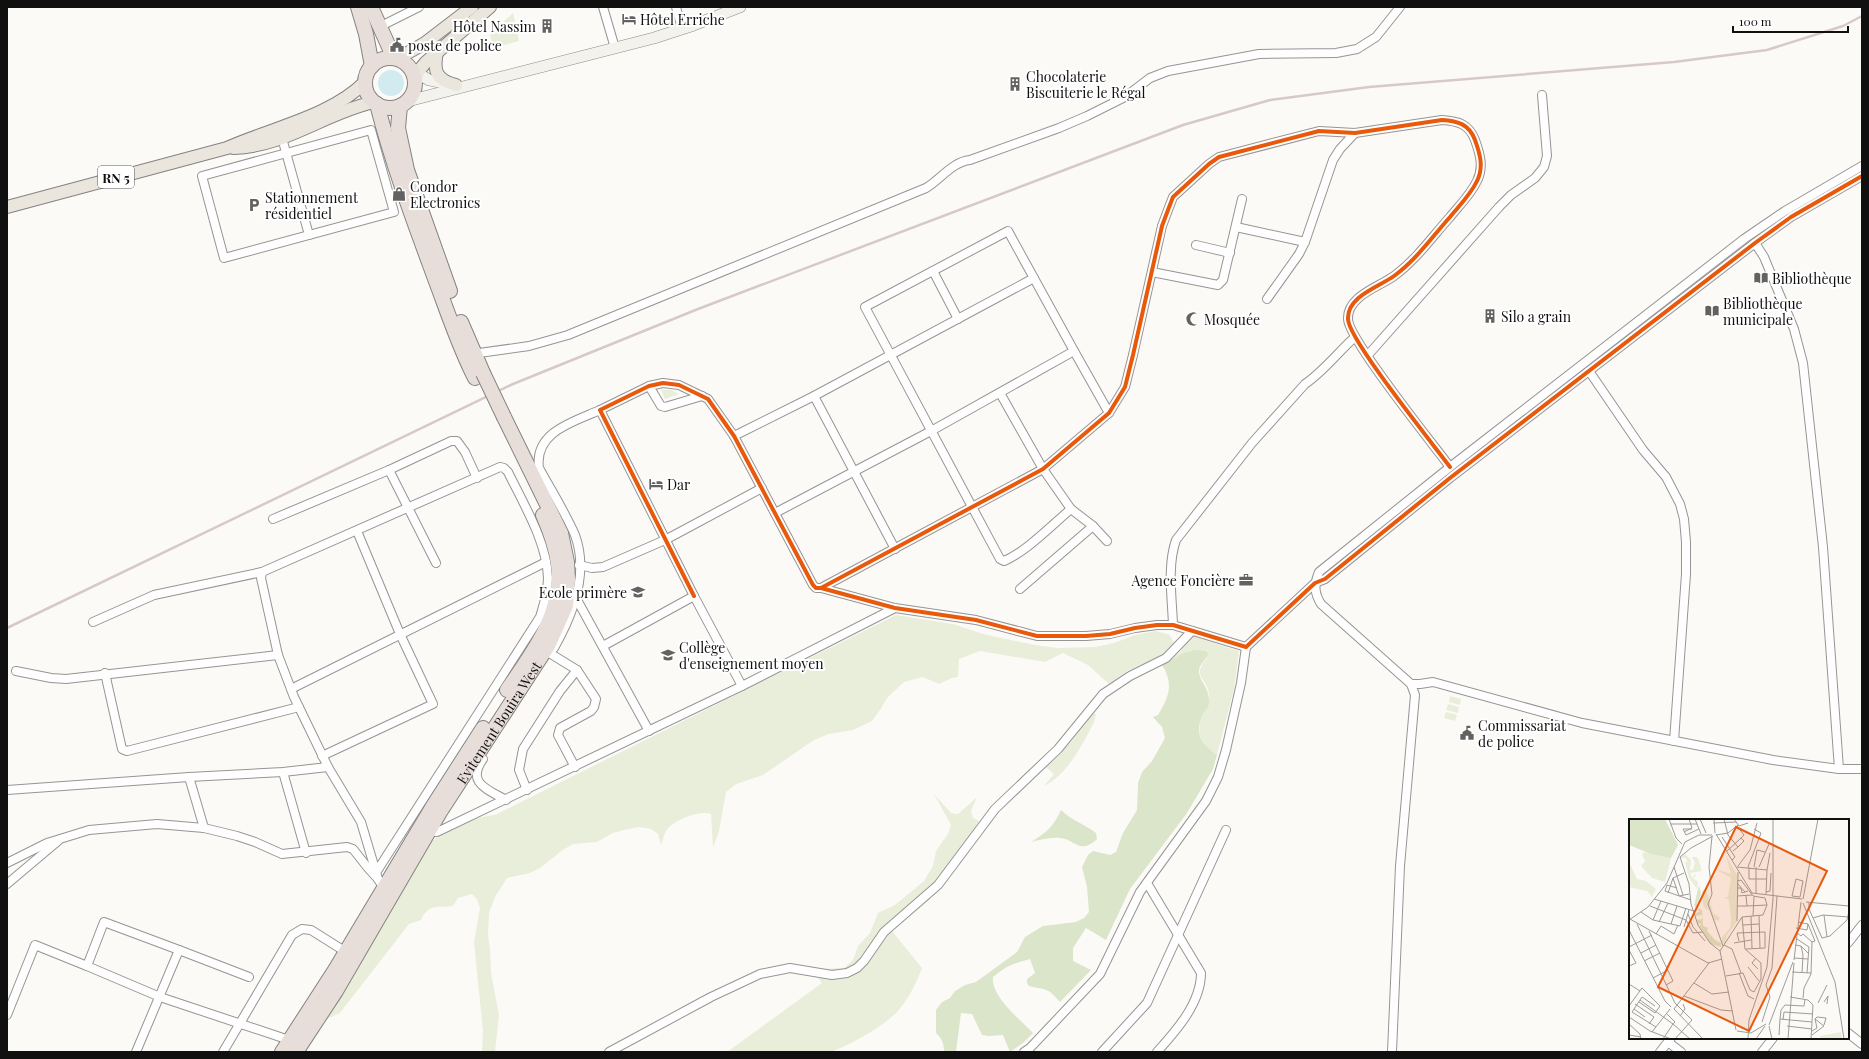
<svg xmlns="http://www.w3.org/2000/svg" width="1869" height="1059" viewBox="0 0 1869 1059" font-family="'Playfair Display',serif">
<rect width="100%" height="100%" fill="#fcfaf7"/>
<g fill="#e9eeda">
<path d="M513 13 519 41 493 48 490 34Z"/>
<path d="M661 390H671L679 394 665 399Z"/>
<path d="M896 615 953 624 983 634 1035 645 1058 648 1095 647 1114 643 1135 635 1156 631 1170 635 1175 646 1164 655 1127 671 1109 684 1088 665 1063 653 1045 662 980 651 959 659 958 677 952 678 939 684 923 677 904 682 887 698 880 710 872 721 853 730 829 734 814 740 763 775 736 784 726 792 719 831 713 848 711 814C700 810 674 820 667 830 664 833 663 840 661 845L658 834 651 829 639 827 624 830 613 833 597 842 574 844 564 849 540 868 530 873 507 878 495 897 489 913 488 935 490 949 491 973 499 1015 495 1052H482L483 1031 474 942 480 908 477 899 472 894 458 898 453 906C437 908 429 903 421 920L409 924 340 1013 325 1020 353 977 429 844C451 825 466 819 495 815Z"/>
<path d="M1192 636 1239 651 1234 689 1217 755C1203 744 1195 736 1202 716 1205 708 1209 706 1209 696 1209 678 1190 678 1207 658L1206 651C1188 650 1177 657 1162 665L1180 652Z"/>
<path d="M1450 696 1461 699 1460 705 1449 702Z"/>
<path d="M1448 704 1459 707 1458 713 1446 710Z"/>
<path d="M1446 712 1457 715 1455 721 1444 718Z"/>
<path d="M1093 713 1096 714 1094 722C1083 744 1067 775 1044 786L1054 774 1046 767 1071 742Z"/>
<path d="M934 794 951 813 958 814 977 797 971 811 973 818 979 821 976 826 974 842 945 884 928 901 892 931 922 968C916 984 908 1000 896 1013 882 1027 849 1046 830 1052H727L822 983 815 974 819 969 844 968 853 960 858 946 870 933 878 913 895 905 924 881 933 866 936 851 948 834 951 825Z"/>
</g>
<g fill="#dbe5c9">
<path d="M1195 650 1206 651 1208 654C1206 660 1200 664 1199 670 1198 680 1210 688 1209 702 1209 708 1204 711 1202 716 1194 736 1203 744 1217 755L1213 769 1187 813 1130 889 1106 940 1086 928 1073 948V961L1091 970 1060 1002C1046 986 1048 991 1029 986L1027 983V979L1035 973 1030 959C1012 964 1008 965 993 977 991 997 1020 1019 1033 1033L1023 1043 1010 1052 1003 1035 989 1036 982 1035 972 1014 961 1013 956 1052H944C944 1043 942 1039 936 1033V1010L942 1002 950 998 955 991 965 985 976 982 1017 952 1025 937 1043 926 1076 922 1084 918 1089 912 1087 887 1082 867 1088 855 1093 851 1110 855 1116 852 1123 833 1137 810 1138 783 1142 772 1152 761 1165 738 1162 727 1153 717 1158 715C1169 697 1174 684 1162 665L1184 653Z"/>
<path d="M1061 810C1072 821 1085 824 1096 833L1097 839C1079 855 1077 840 1060 838 1050 837 1040 840 1031 842 1046 833 1054 826 1061 810Z"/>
</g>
<circle fill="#d1ebf1" cx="391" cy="83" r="13"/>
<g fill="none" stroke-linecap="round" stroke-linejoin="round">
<defs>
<g id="street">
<path d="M603 7 615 48"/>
<path d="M676 7 682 29"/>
<path d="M379 27 419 7"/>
<path d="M371 130 394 212 224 258 202 176Z"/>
<path d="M282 138 309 235"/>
<path d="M1236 227 1305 242"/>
<path d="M1755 243 1764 257 1794 329 1803 363 1823 547 1839 769"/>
<path d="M1196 245 1230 253"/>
<path d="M933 271 958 319"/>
<path d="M1152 272 1218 285 1223 280 1242 199"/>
<path d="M1267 299 1299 254 1305 242 1333 160 1340 149 1355 133"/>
<path d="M472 354 529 346 568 335 926 188C941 179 952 162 970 160L1059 128 1087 116 1125 97 1150 78 1168 71 1259 54 1336 53 1357 49 1376 37 1400 7"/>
<path d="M1368 355 1499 207 1511 195 1535 178 1544 167 1547 156 1542 95"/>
<path d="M1589 371 1643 450 1666 477 1680 504 1684 519 1686 542V574L1674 741"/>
<path d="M649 386 661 406 665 407 702 396"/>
<path d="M1000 393 1043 469 1071 509 1093 526 1107 541"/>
<path d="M814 396 895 549"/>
<path d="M734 436 814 396 1034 278"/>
<path d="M389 470 436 563"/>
<path d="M1071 509C1053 524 1026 552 1004 561L1000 559 865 307 1008 231 1074 351 1109 413"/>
<path d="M775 513 931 431 1074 351"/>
<path d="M273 519 389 470 451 441H457L465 452 477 478"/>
<path d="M579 565 592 568 603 567 665 540 762 488"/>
<path d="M821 588 895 608 976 620 1037 636H1086L1110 634 1135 628 1157 625H1173L1246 647 1315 583 1325 579 1450 478 1755 243 1791 217 1862 176"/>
<path d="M1020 589 1093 526"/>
<path d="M694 596 600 410 649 386 663 383 679 385 708 399 734 436 813 585 816 588H821L1043 469 1109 413 1125 387 1133 355 1162 226 1168 210 1173 197 1209 164 1219 157 1319 131 1355 133 1442 120C1458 121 1469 124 1475 140 1480 154 1484 167 1477 181 1471 194 1459 206 1450 217 1432 237 1416 260 1394 276 1379 287 1347 296 1348 319 1348 339 1433 444 1450 467"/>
<path d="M576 598 649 731"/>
<path d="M93 622 154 595 262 572"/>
<path d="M1173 625C1172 597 1167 566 1176 540L1252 443 1305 384C1324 371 1338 352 1355 337"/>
<path d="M603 646 694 596 742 686"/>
<path d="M554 648C573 615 589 573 575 535 565 512 551 490 539 468 534 432 573 422 600 410"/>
<path d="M551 654 577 670 596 699 594 707 591 711 560 728 558 735 575 767"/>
<path d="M16 671 51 678 66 679 278 655"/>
<path d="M105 673 122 749 127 751 299 707"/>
<path d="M1411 684H1420L1433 682 1582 723 1773 760 1839 769H1862"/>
<path d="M291 689 546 562"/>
<path d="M322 756 433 704 400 634 357 531"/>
<path d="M483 759C466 783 487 789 506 800"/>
<path d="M283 772 306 853"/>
<path d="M189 777 204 828"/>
<path d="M7 790 189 777 283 772 328 767"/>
<path d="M527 790 519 770 523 749 560 691 577 670"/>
<path d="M426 831 437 832 742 686 895 608"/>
<path d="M7 863 47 843 89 830 157 824 204 828 237 836 255 842 282 854 347 847 353 849 368 868 378 879"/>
<path d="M377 871 540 617C544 604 548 592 548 578 547 542 523 503 508 472L504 468 500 467 262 572 261 578 278 655 294 697 328 767 361 822 378 879 385 890"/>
<path d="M1147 883 1201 973C1201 1003 1176 1031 1157 1052"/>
<path d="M7 884 58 841"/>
<path d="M1848 943 1862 925"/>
<path d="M179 950 104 922 87 966 160 997 289 1040"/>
<path d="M7 1015 35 945 87 966"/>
<path d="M1848 1033 1862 1044"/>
<path d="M1668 1042 1681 1052"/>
<path d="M136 1052 179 950 249 977"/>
<path d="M223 1052 292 935 302 929 311 930 346 952"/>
<path d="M609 1052 711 997 760 974 790 968 832 975 847 973 857 968 864 961 884 932 938 885 995 809 1058 749 1103 694 1130 676 1166 658 1192 631"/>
<path d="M1024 1052 1030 1048 1100 974 1140 892 1206 801 1218 777 1226 750 1241 683 1246 647"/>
<path d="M1102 1052 1147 1003 1226 830"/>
<path d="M1392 1052 1400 866 1415 695 1411 684 1321 604C1314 593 1314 584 1319 572L1450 467 1744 239 1785 211 1862 166"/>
<path d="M1660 1052 1671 1038"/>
<path d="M1762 1052 1773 1038"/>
</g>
<g id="secondary">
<path d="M412 70 429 80 452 85"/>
<path d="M408 101 654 38 694 25 740 7"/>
</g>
<g id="primary">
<path d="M437 52C433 71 436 80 456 85"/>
<path d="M397 59 425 43 472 7"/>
<path d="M416 82 417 73 426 62 490 7"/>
<path d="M234 148C286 146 325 113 374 102"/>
<path d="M7 207 227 148C269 129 332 116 365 82"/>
</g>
<g id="highway">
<path d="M358 7 366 34 372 66"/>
<path d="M371 7 394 58"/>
<circle cx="390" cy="83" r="25"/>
<path d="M377 104C392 163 413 219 434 276 447 310 458 345 475 378"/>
<path d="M400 106 398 128 407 170 450 291"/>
<path d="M461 322 483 373"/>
<path d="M507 690C532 654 565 611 558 564 556 547 550 531 543 515"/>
<path d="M282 1052 335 970 433 806 483 728"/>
<path id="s1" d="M296 1052 336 991 440 812 548 646 566 606 568 580 567 562 561 533 504 417"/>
</g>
</defs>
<use href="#street" stroke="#969594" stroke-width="10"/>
<use href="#secondary" stroke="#8d8c8b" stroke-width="12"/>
<use href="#primary" stroke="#848381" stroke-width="14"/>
<use href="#highway" stroke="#848381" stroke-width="16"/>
<use href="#street" stroke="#fffefe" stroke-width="8"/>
<use href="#secondary" stroke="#f4f2ed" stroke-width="11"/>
<use href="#primary" stroke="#eae5dd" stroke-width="12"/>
<use href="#highway" stroke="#e8ded9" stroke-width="14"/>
<path stroke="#d7c8ca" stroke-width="2.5" d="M7 628 513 384 698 309 1183 125 1270 100 1369 87 1674 62 1767 50 1843 26 1862 16"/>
<defs>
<path id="highway-bridge" d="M483 373 504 417"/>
</defs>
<use href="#highway-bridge" stroke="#848381" stroke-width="16" stroke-linecap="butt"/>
<use href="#highway-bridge" stroke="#e8ded9" stroke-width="14"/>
<defs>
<g id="cycleway">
<path d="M821 588 895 608 976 620 1037 636H1086L1110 634 1135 628 1157 625H1173L1246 647 1315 583 1325 579 1450 478 1755 243 1791 217 1862 176"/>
<path d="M694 596 600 410 649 386 663 383 679 385 708 399 734 436 813 585 816 588H821L1043 469 1109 413 1125 387 1133 355 1162 226 1168 210 1173 197 1209 164 1219 157 1319 131 1355 133 1442 120C1458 121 1469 124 1475 140 1480 154 1484 167 1477 181 1471 194 1459 206 1450 217 1432 237 1416 260 1394 276 1379 287 1347 296 1348 319 1348 339 1433 444 1450 467"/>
</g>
</defs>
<use href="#cycleway" stroke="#fff" stroke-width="6"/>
<use href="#cycleway" stroke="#e8590c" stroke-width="4"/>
</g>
<defs>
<symbol id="hotel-bare" viewBox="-9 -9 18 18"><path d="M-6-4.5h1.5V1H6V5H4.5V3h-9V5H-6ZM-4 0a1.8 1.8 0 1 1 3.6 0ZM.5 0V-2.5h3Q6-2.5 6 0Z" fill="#636261" stroke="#fff" stroke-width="2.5" paint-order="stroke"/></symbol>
<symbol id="building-bare" viewBox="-9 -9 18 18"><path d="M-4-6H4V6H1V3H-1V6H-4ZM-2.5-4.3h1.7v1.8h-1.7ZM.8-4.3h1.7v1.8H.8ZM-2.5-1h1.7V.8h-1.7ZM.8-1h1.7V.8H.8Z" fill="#636261" stroke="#fff" stroke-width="2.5" paint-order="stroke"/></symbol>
<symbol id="civic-bare" viewBox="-9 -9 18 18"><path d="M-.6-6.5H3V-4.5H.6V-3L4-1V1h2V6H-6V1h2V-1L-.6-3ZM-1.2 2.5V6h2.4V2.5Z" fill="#636261" stroke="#fff" stroke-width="2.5" paint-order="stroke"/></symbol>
<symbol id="shop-bare" viewBox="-9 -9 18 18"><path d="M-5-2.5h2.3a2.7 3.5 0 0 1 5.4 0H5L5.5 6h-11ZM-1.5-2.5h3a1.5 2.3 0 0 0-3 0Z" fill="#636261" stroke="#fff" stroke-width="2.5" paint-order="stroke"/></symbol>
<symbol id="parking-bare" viewBox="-9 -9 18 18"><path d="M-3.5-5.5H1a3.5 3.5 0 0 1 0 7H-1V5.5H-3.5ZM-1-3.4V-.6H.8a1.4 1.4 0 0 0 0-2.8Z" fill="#636261" stroke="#fff" stroke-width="2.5" paint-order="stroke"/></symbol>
<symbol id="library-bare" viewBox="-9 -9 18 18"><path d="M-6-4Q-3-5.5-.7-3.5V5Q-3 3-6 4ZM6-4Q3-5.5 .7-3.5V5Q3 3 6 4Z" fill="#636261" stroke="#fff" stroke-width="2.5" paint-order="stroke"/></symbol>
<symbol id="mosque-bare" viewBox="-9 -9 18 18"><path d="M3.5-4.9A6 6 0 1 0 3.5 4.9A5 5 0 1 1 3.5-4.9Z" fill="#636261" stroke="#fff" stroke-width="2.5" paint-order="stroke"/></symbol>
<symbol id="office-bare" viewBox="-9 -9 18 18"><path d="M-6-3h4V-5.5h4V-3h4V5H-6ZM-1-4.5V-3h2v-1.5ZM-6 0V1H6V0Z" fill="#636261" stroke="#fff" stroke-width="2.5" paint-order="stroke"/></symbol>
<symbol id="school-bare" viewBox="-9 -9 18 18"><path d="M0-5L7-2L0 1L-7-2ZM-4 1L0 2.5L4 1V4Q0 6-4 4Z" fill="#636261" stroke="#fff" stroke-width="2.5" paint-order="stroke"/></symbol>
</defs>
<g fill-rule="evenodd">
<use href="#hotel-bare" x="619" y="9" width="20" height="20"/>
<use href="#building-bare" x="537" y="16" width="20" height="20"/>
<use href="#civic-bare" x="387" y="35" width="20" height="20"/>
<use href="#building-bare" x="1005" y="74" width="20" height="20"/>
<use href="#shop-bare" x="389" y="184" width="20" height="20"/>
<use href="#parking-bare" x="244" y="195" width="20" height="20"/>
<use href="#library-bare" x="1751" y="268" width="20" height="20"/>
<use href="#library-bare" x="1702" y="301" width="20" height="20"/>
<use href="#building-bare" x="1480" y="306" width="20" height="20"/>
<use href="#mosque-bare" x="1183" y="309" width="20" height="20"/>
<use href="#hotel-bare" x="646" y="474" width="20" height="20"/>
<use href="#office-bare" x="1236" y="570" width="20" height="20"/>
<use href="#school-bare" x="628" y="582" width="20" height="20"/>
<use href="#school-bare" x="658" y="645" width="20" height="20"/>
<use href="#civic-bare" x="1457" y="723" width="20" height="20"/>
</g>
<g text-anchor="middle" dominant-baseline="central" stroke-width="4" stroke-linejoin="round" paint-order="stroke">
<rect fill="#fff" stroke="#585858" stroke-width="1" x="98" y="166" width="36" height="22" rx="3"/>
<g font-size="13" font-weight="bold" fill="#101010">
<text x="116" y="177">RN 5</text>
</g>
<g font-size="14" fill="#101010" stroke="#fff" text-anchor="start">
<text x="640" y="19">Hôtel Erriche</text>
<text x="536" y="26" text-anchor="end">Hôtel Nassim</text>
<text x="408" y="45">poste de police</text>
<text x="1026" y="76">Chocolaterie<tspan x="1026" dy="16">Biscuiterie le Régal</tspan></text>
<text x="410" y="186">Condor<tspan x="410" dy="16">Electronics</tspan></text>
<text x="265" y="197">Stationnement<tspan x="265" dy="16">résidentiel</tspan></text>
<text x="1772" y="278">Bibliothèque</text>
<text x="1723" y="303">Bibliothèque<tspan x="1723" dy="16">municipale</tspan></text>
<text x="1501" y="316">Silo a grain</text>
<text x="1204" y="319">Mosquée</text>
<text x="667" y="484">Dar</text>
<text x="1235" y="580" text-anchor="end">Agence Foncière</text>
<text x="627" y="592" text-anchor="end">Ecole primère</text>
<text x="679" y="647">Collège<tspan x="679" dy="16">d'enseignement moyen</tspan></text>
<text x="1478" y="725">Commissariat<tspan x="1478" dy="16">de police</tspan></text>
</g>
<g font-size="14" fill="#101010" stroke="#fff">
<text stroke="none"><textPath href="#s1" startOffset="387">Evitement Bouira West</textPath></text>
</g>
</g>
<g transform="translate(1629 819)">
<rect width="220" height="220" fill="#fcfaf7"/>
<path d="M15 33 42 39 36 63 23 59 12 47 16 42 13 36ZM56 35 62 41 61 51H64L66 44 63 38H68L70 42 73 52 61 54 63 59 66 55 67 57 64 59 69 63 68 70 60 59 56 43 54 44 58 43 57 39H51ZM97 37 108 56V103L98 116 96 125 93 124V118L101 109 102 101 100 81 95 78H99L102 59 86 50 102 55ZM0 43 8 60 17 62 27 70 23 78 18 72 0 68ZM77 69 84 94 91 99 89 102 85 100 81 90 77 91 74 86 73 72ZM212 213 213 220H192L191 217Z" fill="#e9eeda"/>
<path d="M0 0H36L49 26 42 39 22 35 0 26ZM70 66 72 75 67 88 73 91 74 107 79 109 78 112 86 121 92 124V128L82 125 71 107 72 104 69 105 68 101 73 100V96L66 97V95L71 92 65 87Z" fill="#dbe5c9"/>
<path fill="none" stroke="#9e9c9b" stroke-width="1" d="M40 0 47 19 53 25M66 0 72 15M71 0 77 14M85 0 86 14M95 0 99 16 109 28 104 32M105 0 110 7 119 4M84 4 107 3M41 5H68M108 7 115 16 112 19M63 10H54L57 16 70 10M55 13 63 9 60 0M87 15 123 74 173 80M87 16 99 14 109 6M83 17 80 48 83 75 79 85 94 127M84 17 62 29 51 38 60 65 62 85 69 106 81 124 91 132M93 18 106 38 103 41M98 32 112 19 115 22 109 28M109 47 121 31 128 4M45 48 54 76M108 48 138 51 137 75M119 48 132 14 125 10M120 48V60H138M125 48 128 31 136 33M127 48V75M130 48 140 25M138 51 141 34M55 54 44 59 50 77 60 75M167 60 174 62 171 78 163 77ZM108 62 112 61 124 77 136 79 138 86M108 64 116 73M48 69 38 66 36 72 62 81M108 69H112L113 74 119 72M137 73 141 72 142 54M39 74 44 59M108 77 123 76M25 80 65 92M174 80 189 0M32 82 24 101 51 107 57 89M177 83 220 87M174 84 206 163 215 220M180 84V90L193 119 201 117 218 101 220 92M21 87 57 101 64 114 74 113M108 87H118L117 77M12 93 24 101M59 95 64 108 76 122M195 96 198 118M122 97 123 129M124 97 125 78M130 97 131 129M184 99 194 96 220 98M1 100 79 144 93 140M0 101 19 88 38 64 56 23 70 16H83M108 102 109 53M30 103 39 84M8 105 46 184 63 201 46 220M42 105 48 87M179 105 186 122 183 123M114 106 130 105M55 108 60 91M167 109 178 111 179 105 169 103M0 111 36 182 42 188M20 112 44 162 37 166M167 113 172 117 174 115 183 123M27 115 32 107 45 115 49 106M168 120 180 128 178 154M110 122 108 114 136 113V129L117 130M105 124 122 121M95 126 103 130 112 154M166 126 172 127 179 134M172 127 174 136 173 154M0 128 23 116M0 131 7 144 0 147M12 134 27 126M127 139 123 144 129 150M165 139 179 140M165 141 172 83M15 142 31 134M119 148 130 162M163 153 182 154M110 154 119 177 125 180M97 157 114 154 121 171 125 173 132 160V144L116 130 113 98 134 96 138 86 118 87M24 159 39 151M65 164 83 175 100 173M0 165 11 172M55 177 92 191 104 192M161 178 179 181 184 186 182 220M174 179 175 169 182 155 183 123M11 181 44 205 34 220M195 183 199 177 198 185M189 184 198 166M6 185 25 198 20 205M0 187 13 169 31 187 26 194 10 183M26 187 13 178 3 193 27 208M5 190 16 198M45 190 80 144M45 190 74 220M38 195 46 203 44 205 61 220M51 197 56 190 54 185M0 198 21 212 42 220M151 200 152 191 156 186 175 187 176 180M186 200 188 198 197 199 195 206M154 201 155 193 184 195M133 203 141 178 137 166 143 149 148 77M0 205 11 215 12 220M140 206 164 143M140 207 143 220M158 207 183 210M107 211 91 132 113 98M108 212 122 214 137 205M23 213 41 190M0 216 12 218M150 216 151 200 183 203M183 216 195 207 186 200 188 209 183 212M119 220 120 201 138 148 144 80V0M127 220 136 207M159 220 165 144"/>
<path fill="#e8590c" fill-opacity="0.15" stroke="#e8590c" stroke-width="2" d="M107 8 198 52 120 212 29 168Z"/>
<rect width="220" height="220" fill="none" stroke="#101010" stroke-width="2"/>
</g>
<rect width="1869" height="1059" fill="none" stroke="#101010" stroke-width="16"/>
<path d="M1733 26v6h115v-6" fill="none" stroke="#101010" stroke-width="2"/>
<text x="1739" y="26" font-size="12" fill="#101010" stroke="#ffffff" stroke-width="3" paint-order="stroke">100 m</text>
</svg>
